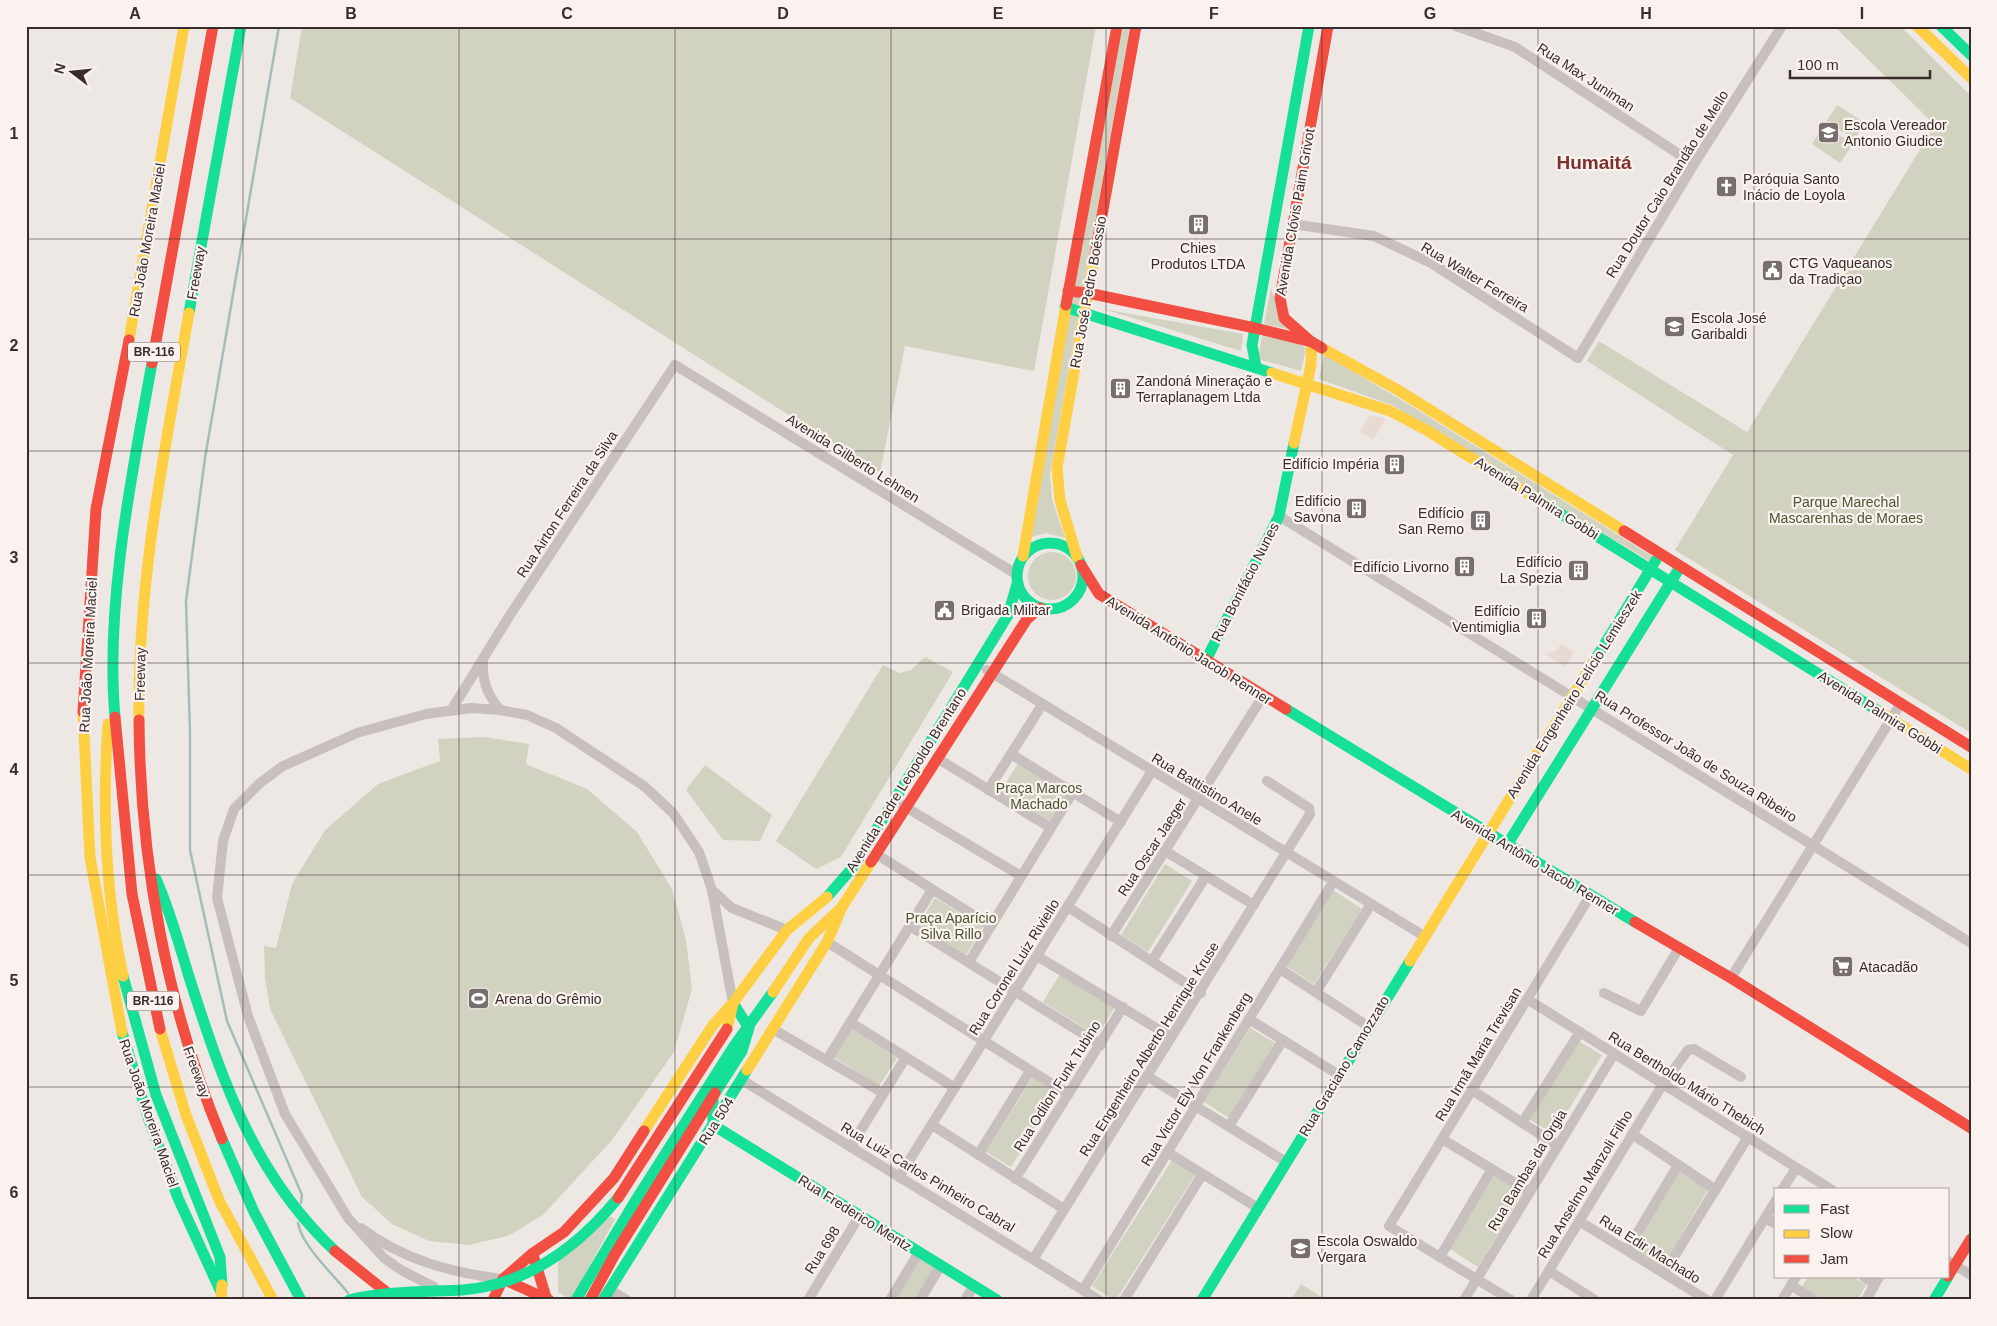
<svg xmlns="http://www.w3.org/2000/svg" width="1997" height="1326" viewBox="0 0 1997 1326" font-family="Helvetica,sans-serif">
<rect width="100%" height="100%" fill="#eee8e5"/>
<g fill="#d2d2c0">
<path d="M302 26H1096L1034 371 905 346 880 473 290 98Z"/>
<path d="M1120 26H1130L1050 474 1052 499 1065 538 1046 533 1028 538Z"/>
<path d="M1834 26H1900L1971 96V733L1675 550 1733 455 1587 361 1599 341 1747 432 1935 125Z"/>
<path d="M1837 105 1865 123 1855 139 1826 122Z"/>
<path d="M1824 125 1853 144 1840 163 1812 144Z"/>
<path d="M1271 288 1273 294 1288 329 1264 324Z"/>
<path d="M1103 309 1243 334 1241 351Z"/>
<path d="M1262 336 1299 343 1306 349 1301 371 1258 359Z"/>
<path d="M1324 354 1416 409 1652 556 1649 561 1392 405 1319 379Z"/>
<circle cx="1052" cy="576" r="24"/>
<path d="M925 657 953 672 841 857 816 869 776 841 883 665 899 673 911 670Z"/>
<path d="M483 737 529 744 526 764 587 789 637 832 672 889 686 940 692 989 674 1052 612 1140 543 1215 508 1236 469 1245 429 1241 392 1224 362 1197 270 1009 265 978 264 946 276 948 292 884 325 830 378 784 440 761 438 739Z"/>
<path d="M1018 763 1066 794 1049 821 1001 791Z"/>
<path d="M705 765 772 815 760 841 723 840 686 790Z"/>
<path d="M1165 864 1192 881 1148 952 1121 935Z"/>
<path d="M1333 890 1362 909 1314 984 1286 966Z"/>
<path d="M935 898 983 927 966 955 918 925Z"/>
<path d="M1060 974 1114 1008 1097 1036 1043 1002Z"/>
<path d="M850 1028 897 1058 879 1086 832 1056Z"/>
<path d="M1250 1028 1275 1043 1229 1118 1204 1102Z"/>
<path d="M1575 1039 1602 1055 1554 1134 1527 1118Z"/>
<path d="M1033 1077 1057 1093 1011 1167 986 1152Z"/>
<path d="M1172 1160 1195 1175 1116 1300H1114L1092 1286Z"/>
<path d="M1679 1172 1708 1190 1662 1267 1632 1249Z"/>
<path d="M1494 1176 1522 1193 1478 1267 1450 1249Z"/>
<path d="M604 1213 615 1219 571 1300 558 1292V1261Z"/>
<path d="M918 1256 937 1268 917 1300H892Z"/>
<path d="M1808 1277H1853L1866 1285 1857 1300H1823L1802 1287Z"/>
<path d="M1301 1284 1326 1300H1291Z"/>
</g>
<g fill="#e7dad3">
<path d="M1370 415 1386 419 1373 440 1360 431Z"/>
<path d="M1561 644 1574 652 1565 667 1545 654 1556 651Z"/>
</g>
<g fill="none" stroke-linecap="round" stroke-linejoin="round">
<g stroke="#a3beba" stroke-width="2.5">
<path d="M279 26 205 458 186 601 190 733V850L227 1021 302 1195 301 1203"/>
<path d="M298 1223C302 1246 333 1274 348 1293"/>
</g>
<g stroke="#c7c0be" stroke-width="10">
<path d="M1456 26 1515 47 1694 164"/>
<path d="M1292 224 1374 236 1431 263 1578 358 1694 164 1782 26"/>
<path d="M1279 516 1971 943"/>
<path d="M483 659C482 680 486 693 500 710"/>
<path d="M987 670 1424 936"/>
<path d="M452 709 510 615 675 365 1016 574"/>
<path d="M1011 754 1121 822"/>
<path d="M937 758 1051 828"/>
<path d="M988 790 1042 705"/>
<path d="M902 805 1021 876"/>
<path d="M1165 851 1254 905"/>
<path d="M876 854 991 926"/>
<path d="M712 890 732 908 787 930"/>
<path d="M1068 907 1201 993"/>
<path d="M910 926 1101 1045"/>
<path d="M1111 936 1263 696"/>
<path d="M827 942 1068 1094"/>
<path d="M1037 956 1171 1037"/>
<path d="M1152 961 1206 876"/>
<path d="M969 962 1073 792"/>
<path d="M1280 969 1369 1027"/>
<path d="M1731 978 1901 703"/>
<path d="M1316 992 1371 904"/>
<path d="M1604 993 1641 1011 1679 948"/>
<path d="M1527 999 1832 1190"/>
<path d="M1249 1019 1339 1075"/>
<path d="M850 1022 955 1088"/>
<path d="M773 1029 883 1093"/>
<path d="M827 1060 932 890"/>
<path d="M1147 1076 1286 1162"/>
<path d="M742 1080 1099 1300"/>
<path d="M1472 1090 1558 1146"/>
<path d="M1522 1123 1580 1032"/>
<path d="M932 1125 1064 1209"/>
<path d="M1229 1126 1283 1040"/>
<path d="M1632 1134 1716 1190"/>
<path d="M1442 1139 1530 1192"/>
<path d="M851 1146 906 1057"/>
<path d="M1167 1152 1258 1208"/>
<path d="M978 1155 1030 1071"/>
<path d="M899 1177 1152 771"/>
<path d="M1015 1179 1123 1007"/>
<path d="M1782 1190 1796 1168"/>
<path d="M1765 1218 1776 1224"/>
<path d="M1579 1221 1707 1300"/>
<path d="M361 1228C403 1260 450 1272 501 1279"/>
<path d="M1627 1250 1678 1165"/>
<path d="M1440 1257 1492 1169"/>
<path d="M1034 1258 1310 814 1309 808 1267 781"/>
<path d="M1948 1261 1971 1275"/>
<path d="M1549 1271 1595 1300"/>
<path d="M1664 1273 1748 1137"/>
<path d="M1864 1277 1875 1284"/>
<path d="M1791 1285 1814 1300"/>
<path d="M434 1287 401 1270 384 1258 348 1218 285 1114 248 1016 217 898 223 841 234 809 260 783 283 766 357 733 426 714 471 708 500 710 527 715 556 728 644 786 673 813 699 852 712 890 733 1003"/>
<path d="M610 1290 627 1300"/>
<path d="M1083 1290 1333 882"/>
<path d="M808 1300 860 1215"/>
<path d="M890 1300 919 1252"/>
<path d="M920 1300 941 1265"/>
<path d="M965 1300 974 1286"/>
<path d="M1124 1300 1202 1175"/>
<path d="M1464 1300 1614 1054"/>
<path d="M1511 1300 1389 1226 1590 896"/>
<path d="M1531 1300 1663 1084 1688 1050 1694 1049 1741 1077"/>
<path d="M1715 1300 1776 1200"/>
<path d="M1782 1300 1796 1277"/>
<path d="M1866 1300 1879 1277"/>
</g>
<g stroke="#16e098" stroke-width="11">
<path d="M1941 26 1971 55"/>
<path d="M1065 307 1272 373"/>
<path d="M189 313 241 26"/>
<path d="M1256 367 1252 345 1309 26"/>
<path d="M1537 499 1880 712"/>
<circle cx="1050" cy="576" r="33"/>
<path d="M1206 660 1279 516 1294 443"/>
<path d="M1593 663 1656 560"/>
<path d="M1286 709 1635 922"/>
<path d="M115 717C105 604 132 474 152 363"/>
<path d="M1507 845 1677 572"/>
<path d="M156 879C171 913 180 948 191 983 224 1085 255 1176 335 1251"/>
<path d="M827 897 854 866 1008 615 1017 584"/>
<path d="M123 976 156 1095 220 1257 222 1285"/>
<path d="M122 1032 148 1117 178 1198 220 1290"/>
<path d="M715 1093 742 1051 749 1028 733 1003"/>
<path d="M713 1098V1125L997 1300"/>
<path d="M222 1139 254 1212 301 1300"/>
<path d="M576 1300 634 1203 734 1046 773 992"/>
<path d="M603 1300 747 1070"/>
<path d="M1202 1300 1410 961"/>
<path d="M1934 1300 1948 1277"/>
</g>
<g stroke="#ffcf43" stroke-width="11">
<path d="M1917 26 1971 78"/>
<path d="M129 340 184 26"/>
<path d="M1322 348 1398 390 1624 531"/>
<path d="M1272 373 1390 411 1428 431 1537 499"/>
<path d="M1294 443 1311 365 1312 342"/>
<path d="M1023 556 1066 305"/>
<path d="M1077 557 1060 500 1057 468 1094 260"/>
<path d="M83 712 90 857 122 1032"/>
<path d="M1880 712 1971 769"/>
<path d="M139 720C137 582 165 448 189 313"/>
<path d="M108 724C102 809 105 892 123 976"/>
<path d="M1410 961 1593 663"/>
<path d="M773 992 809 938 842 907"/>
<path d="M160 1029 186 1115 219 1200 273 1300"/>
<path d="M727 1029 733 1003"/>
<path d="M747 1070 827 942 842 907 871 862"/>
<path d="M644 1131 713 1025 733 1003 787 930 827 897"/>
</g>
<g stroke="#f24e42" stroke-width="11">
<path d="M1094 260 1136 26"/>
<path d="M1068 291 1088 293 1255 328 1312 342 1322 348"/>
<path d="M1066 305 1117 26"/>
<path d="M1309 340 1284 318 1280 298 1328 26"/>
<path d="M152 363 213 26"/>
<path d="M1624 531 1971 747"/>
<path d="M1081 565 1099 594 1286 709"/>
<path d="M83 712 96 509 129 340"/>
<path d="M115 717 132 894 160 1029"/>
<path d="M139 720C140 863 167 1007 222 1139"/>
<path d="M871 862 1027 619 1040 608"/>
<path d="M1635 922 1731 978 1971 1128"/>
<path d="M335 1251 395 1299"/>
<path d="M534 1258 546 1297"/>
<path d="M1948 1276 1971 1239"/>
<path d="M503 1279 549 1300"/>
<path d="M493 1300 503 1279 533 1253 564 1232 614 1178 644 1131"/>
<path d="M590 1300 615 1254 715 1093"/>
</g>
<path stroke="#16e098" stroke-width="11" d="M349 1300C387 1291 424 1292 462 1290 527 1285 578 1247 618 1198"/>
<path stroke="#ffcf43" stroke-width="11" d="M221 1300 222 1285"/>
<path stroke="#f24e42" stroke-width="11" d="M618 1198 727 1029"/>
</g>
<path fill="none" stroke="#382d2c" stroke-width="1" stroke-opacity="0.55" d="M243 26V1300M459 26V1300M675 26V1300M891 26V1300M1106 26V1300M1322 26V1300M1538 26V1300M1754 26V1300M26 239H1971M26 451H1971M26 663H1971M26 875H1971M26 1087H1971"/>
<defs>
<symbol id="school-square" viewBox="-11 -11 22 22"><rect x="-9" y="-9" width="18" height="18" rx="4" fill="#786e6d" stroke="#f9f2ee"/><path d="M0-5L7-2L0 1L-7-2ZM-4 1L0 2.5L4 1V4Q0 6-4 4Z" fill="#fff"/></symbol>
<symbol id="church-square" viewBox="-11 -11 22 22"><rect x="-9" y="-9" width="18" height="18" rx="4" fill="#786e6d" stroke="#f9f2ee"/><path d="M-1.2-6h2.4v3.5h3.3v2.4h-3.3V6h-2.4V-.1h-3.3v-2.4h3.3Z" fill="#fff"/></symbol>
<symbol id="building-square" viewBox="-11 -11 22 22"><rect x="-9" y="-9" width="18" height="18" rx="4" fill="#786e6d" stroke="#f9f2ee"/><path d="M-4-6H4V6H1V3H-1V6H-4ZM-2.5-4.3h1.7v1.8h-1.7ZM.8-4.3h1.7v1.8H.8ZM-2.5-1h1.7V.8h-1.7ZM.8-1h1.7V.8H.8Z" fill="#fff"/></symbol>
<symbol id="civic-square" viewBox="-11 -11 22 22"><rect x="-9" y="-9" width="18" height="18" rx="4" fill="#786e6d" stroke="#f9f2ee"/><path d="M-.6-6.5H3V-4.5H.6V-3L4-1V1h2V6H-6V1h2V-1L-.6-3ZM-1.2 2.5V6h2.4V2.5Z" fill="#fff"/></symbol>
<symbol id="supermarket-square" viewBox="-11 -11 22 22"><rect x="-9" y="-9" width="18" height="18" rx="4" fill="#786e6d" stroke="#f9f2ee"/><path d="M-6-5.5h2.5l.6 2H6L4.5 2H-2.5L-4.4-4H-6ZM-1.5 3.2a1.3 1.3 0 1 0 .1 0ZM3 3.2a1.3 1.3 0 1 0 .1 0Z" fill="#fff"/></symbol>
<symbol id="stadium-square" viewBox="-11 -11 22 22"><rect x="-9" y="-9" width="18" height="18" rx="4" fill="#786e6d" stroke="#f9f2ee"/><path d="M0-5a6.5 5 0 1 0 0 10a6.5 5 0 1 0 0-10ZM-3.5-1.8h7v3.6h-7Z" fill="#fff"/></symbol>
</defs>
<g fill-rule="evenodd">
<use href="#school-square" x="1816" y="120" width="25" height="25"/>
<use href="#church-square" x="1714" y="174" width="25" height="25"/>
<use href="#building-square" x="1186" y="212" width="25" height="25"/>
<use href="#civic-square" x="1760" y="258" width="25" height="25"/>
<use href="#school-square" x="1662" y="314" width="25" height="25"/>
<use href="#building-square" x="1108" y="376" width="25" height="25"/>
<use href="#building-square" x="1382" y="452" width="25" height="25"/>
<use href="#building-square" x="1344" y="496" width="25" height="25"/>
<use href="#building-square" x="1468" y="508" width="25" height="25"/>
<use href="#building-square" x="1452" y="554" width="25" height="25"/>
<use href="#building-square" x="1566" y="558" width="25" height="25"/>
<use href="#civic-square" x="932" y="598" width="25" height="25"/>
<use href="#building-square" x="1524" y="606" width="25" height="25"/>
<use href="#supermarket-square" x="1830" y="954" width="25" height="25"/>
<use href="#stadium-square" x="466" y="986" width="25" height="25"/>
<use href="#school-square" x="1288" y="1236" width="25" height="25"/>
</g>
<g text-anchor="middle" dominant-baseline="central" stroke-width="4.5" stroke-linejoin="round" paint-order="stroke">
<g fill="#f9f2ee" stroke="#726866" stroke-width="1">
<rect x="128" y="342.5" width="52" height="19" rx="4"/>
<rect x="127" y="991.5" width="52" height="19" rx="4"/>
</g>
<g font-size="12" font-weight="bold" fill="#382d2c">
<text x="154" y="352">BR-116</text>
<text x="153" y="1001">BR-116</text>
</g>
<g font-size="14" fill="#382d2c" stroke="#f9f2ee">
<text transform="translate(1586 77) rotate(33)">Rua Max Juniman</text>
<text transform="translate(1667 184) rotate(-58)">Rua Doutor Caio Brandão de Mello</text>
<text transform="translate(1295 212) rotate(-80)">Avenida Clóvis Paim Grivot</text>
<text transform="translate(147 240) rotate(-80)">Rua João Moreira Maciel</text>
<text transform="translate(196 273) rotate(-80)">Freeway</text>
<text transform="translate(1475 277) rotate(31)">Rua Walter Ferreira</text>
<text transform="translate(1088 292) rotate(-80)">Rua José Pedro Boéssio</text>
<text transform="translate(853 458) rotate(32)">Avenida Gilberto Lehnen</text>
<text transform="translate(1537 498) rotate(32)">Avenida Palmira Gobbi</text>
<text transform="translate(567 504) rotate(-57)">Rua Airton Ferreira da Silva</text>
<text transform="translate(1245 582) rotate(-63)">Rua Bonifácio Nunes</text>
<text transform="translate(1189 650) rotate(32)">Avenida Antônio Jacob Renner</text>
<text transform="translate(88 655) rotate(-87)">Rua João Moreira Maciel</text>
<text transform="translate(140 674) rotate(-89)">Freeway</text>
<text transform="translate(1574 694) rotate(-58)">Avenida Engenheiro Felício Lemieszek</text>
<text transform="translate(1880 712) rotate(32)">Avenida Palmira Gobbi</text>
<text transform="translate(1696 756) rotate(32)">Rua Professor João de Souza Ribeiro</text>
<text transform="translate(906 780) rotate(-58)">Avenida Padre Leopoldo Brentano</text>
<text transform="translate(1207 789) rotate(31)">Rua Battistino Anele</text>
<text transform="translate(1152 847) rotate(-57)">Rua Oscar Jaeger</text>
<text transform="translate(1535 862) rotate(31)">Avenida Antônio Jacob Renner</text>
<text transform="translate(1014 967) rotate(-58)">Rua Coronel Luiz Riviello</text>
<text transform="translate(1149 1049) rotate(-58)">Rua Engenheiro Alberto Henrique Kruse</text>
<text transform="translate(1478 1054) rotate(-59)">Rua Irmã Maria Trevisan</text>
<text transform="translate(1344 1066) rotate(-59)">Rua Graciano Camozzato</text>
<text transform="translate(197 1072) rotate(70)">Freeway</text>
<text transform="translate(1196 1079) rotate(-59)">Rua Victor Ely Von Frankenberg</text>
<text transform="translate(1687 1083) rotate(32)">Rua Bertholdo Mário Thebich</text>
<text transform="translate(1057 1086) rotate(-58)">Rua Odilon Funk Tubino</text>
<text transform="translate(149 1113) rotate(71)">Rua João Moreira Maciel</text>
<text transform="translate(716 1121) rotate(-58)">Rua 504</text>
<text transform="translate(1527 1170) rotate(-59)">Rua Bambas da Orgia</text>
<text transform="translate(928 1177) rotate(31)">Rua Luiz Carlos Pinheiro Cabral</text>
<text transform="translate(1585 1184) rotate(-59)">Rua Anselmo Manzoli Filho</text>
<text transform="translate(855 1213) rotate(32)">Rua Frederico Mentz</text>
<text transform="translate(1650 1249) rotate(32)">Rua Edir Machado</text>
<text transform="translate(822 1250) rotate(-58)">Rua 698</text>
</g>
<g font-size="14" fill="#382d2c" stroke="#f9f2ee" text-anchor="start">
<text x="1844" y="125">Escola Vereador<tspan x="1844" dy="16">Antonio Giudice</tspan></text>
<text x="1743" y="179">Paróquia Santo<tspan x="1743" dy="16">Inácio de Loyola</tspan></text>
<text x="1198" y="248" text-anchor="middle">Chies<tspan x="1198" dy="16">Produtos LTDA</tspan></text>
<text x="1789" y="263">CTG Vaqueanos<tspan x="1789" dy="16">da Tradiçao</tspan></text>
<text x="1691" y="318">Escola José<tspan x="1691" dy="16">Garibaldi</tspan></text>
<text x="1136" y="381">Zandoná Mineração e<tspan x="1136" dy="16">Terraplanagem Ltda</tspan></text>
<text x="1379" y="464" text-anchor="end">Edifício Impéria</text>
<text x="1341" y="501" text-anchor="end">Edifício<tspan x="1341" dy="16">Savona</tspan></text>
<text x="1464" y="513" text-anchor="end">Edifício<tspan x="1464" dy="16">San Remo</tspan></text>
<text x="1562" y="562" text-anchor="end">Edifício<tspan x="1562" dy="16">La Spezia</tspan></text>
<text x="1449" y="567" text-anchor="end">Edifício Livorno</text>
<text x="961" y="610">Brigada Militar</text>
<text x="1520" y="611" text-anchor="end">Edifício<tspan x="1520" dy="16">Ventimiglia</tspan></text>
<text x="1859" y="967">Atacadão</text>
<text x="495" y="999">Arena do Grêmio</text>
<text x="1317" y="1241">Escola Oswaldo<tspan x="1317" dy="16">Vergara</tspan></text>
</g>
<g font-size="14" fill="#4e5431" stroke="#f9f2ee">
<text x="1846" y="502">Parque Marechal<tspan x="1846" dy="16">Mascarenhas de Moraes</tspan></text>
<text x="1039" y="788">Praça Marcos<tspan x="1039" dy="16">Machado</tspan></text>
<text x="951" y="918">Praça Aparício<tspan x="951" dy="16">Silva Rillo</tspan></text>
</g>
<g font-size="19" font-weight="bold" fill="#80312c" stroke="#f9f2ee">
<text x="1594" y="162">Humaitá</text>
</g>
</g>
<rect width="1997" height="1326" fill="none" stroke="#f9f2ee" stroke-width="55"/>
<rect x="1774" y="1188" width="175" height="90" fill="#f9f2ee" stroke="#aca3a0"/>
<rect x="1784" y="1205" width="25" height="8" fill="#16e098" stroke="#aca3a0"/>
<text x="1820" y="1214" font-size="15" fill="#382d2c">Fast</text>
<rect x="1784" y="1230" width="25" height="8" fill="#ffcf43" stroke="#aca3a0"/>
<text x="1820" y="1238" font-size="15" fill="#382d2c">Slow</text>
<rect x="1784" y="1255" width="25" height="8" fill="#f24e42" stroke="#aca3a0"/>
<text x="1820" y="1264" font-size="15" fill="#382d2c">Jam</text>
<g transform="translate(72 72) rotate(286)" stroke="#f9f2ee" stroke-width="4" paint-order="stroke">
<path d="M0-4L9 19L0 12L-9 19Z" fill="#382d2c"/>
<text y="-8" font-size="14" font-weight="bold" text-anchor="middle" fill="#382d2c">N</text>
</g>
<path d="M1790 70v8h140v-8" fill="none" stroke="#382d2c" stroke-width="2.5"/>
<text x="1797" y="70" font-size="15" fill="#382d2c" stroke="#f9f2ee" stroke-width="4" paint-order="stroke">100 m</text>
<rect x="28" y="28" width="1942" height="1270" fill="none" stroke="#382d2c" stroke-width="2"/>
<g font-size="16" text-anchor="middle" font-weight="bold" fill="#382d2c">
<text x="135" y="19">A</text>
<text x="351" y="19">B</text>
<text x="567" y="19">C</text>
<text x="783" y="19">D</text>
<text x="998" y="19">E</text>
<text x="1214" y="19">F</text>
<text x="1430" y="19">G</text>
<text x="1646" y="19">H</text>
<text x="1862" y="19">I</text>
<text x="14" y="139">1</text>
<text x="14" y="351">2</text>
<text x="14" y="563">3</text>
<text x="14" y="775">4</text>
<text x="14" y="986">5</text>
<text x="14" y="1198">6</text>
</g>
</svg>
